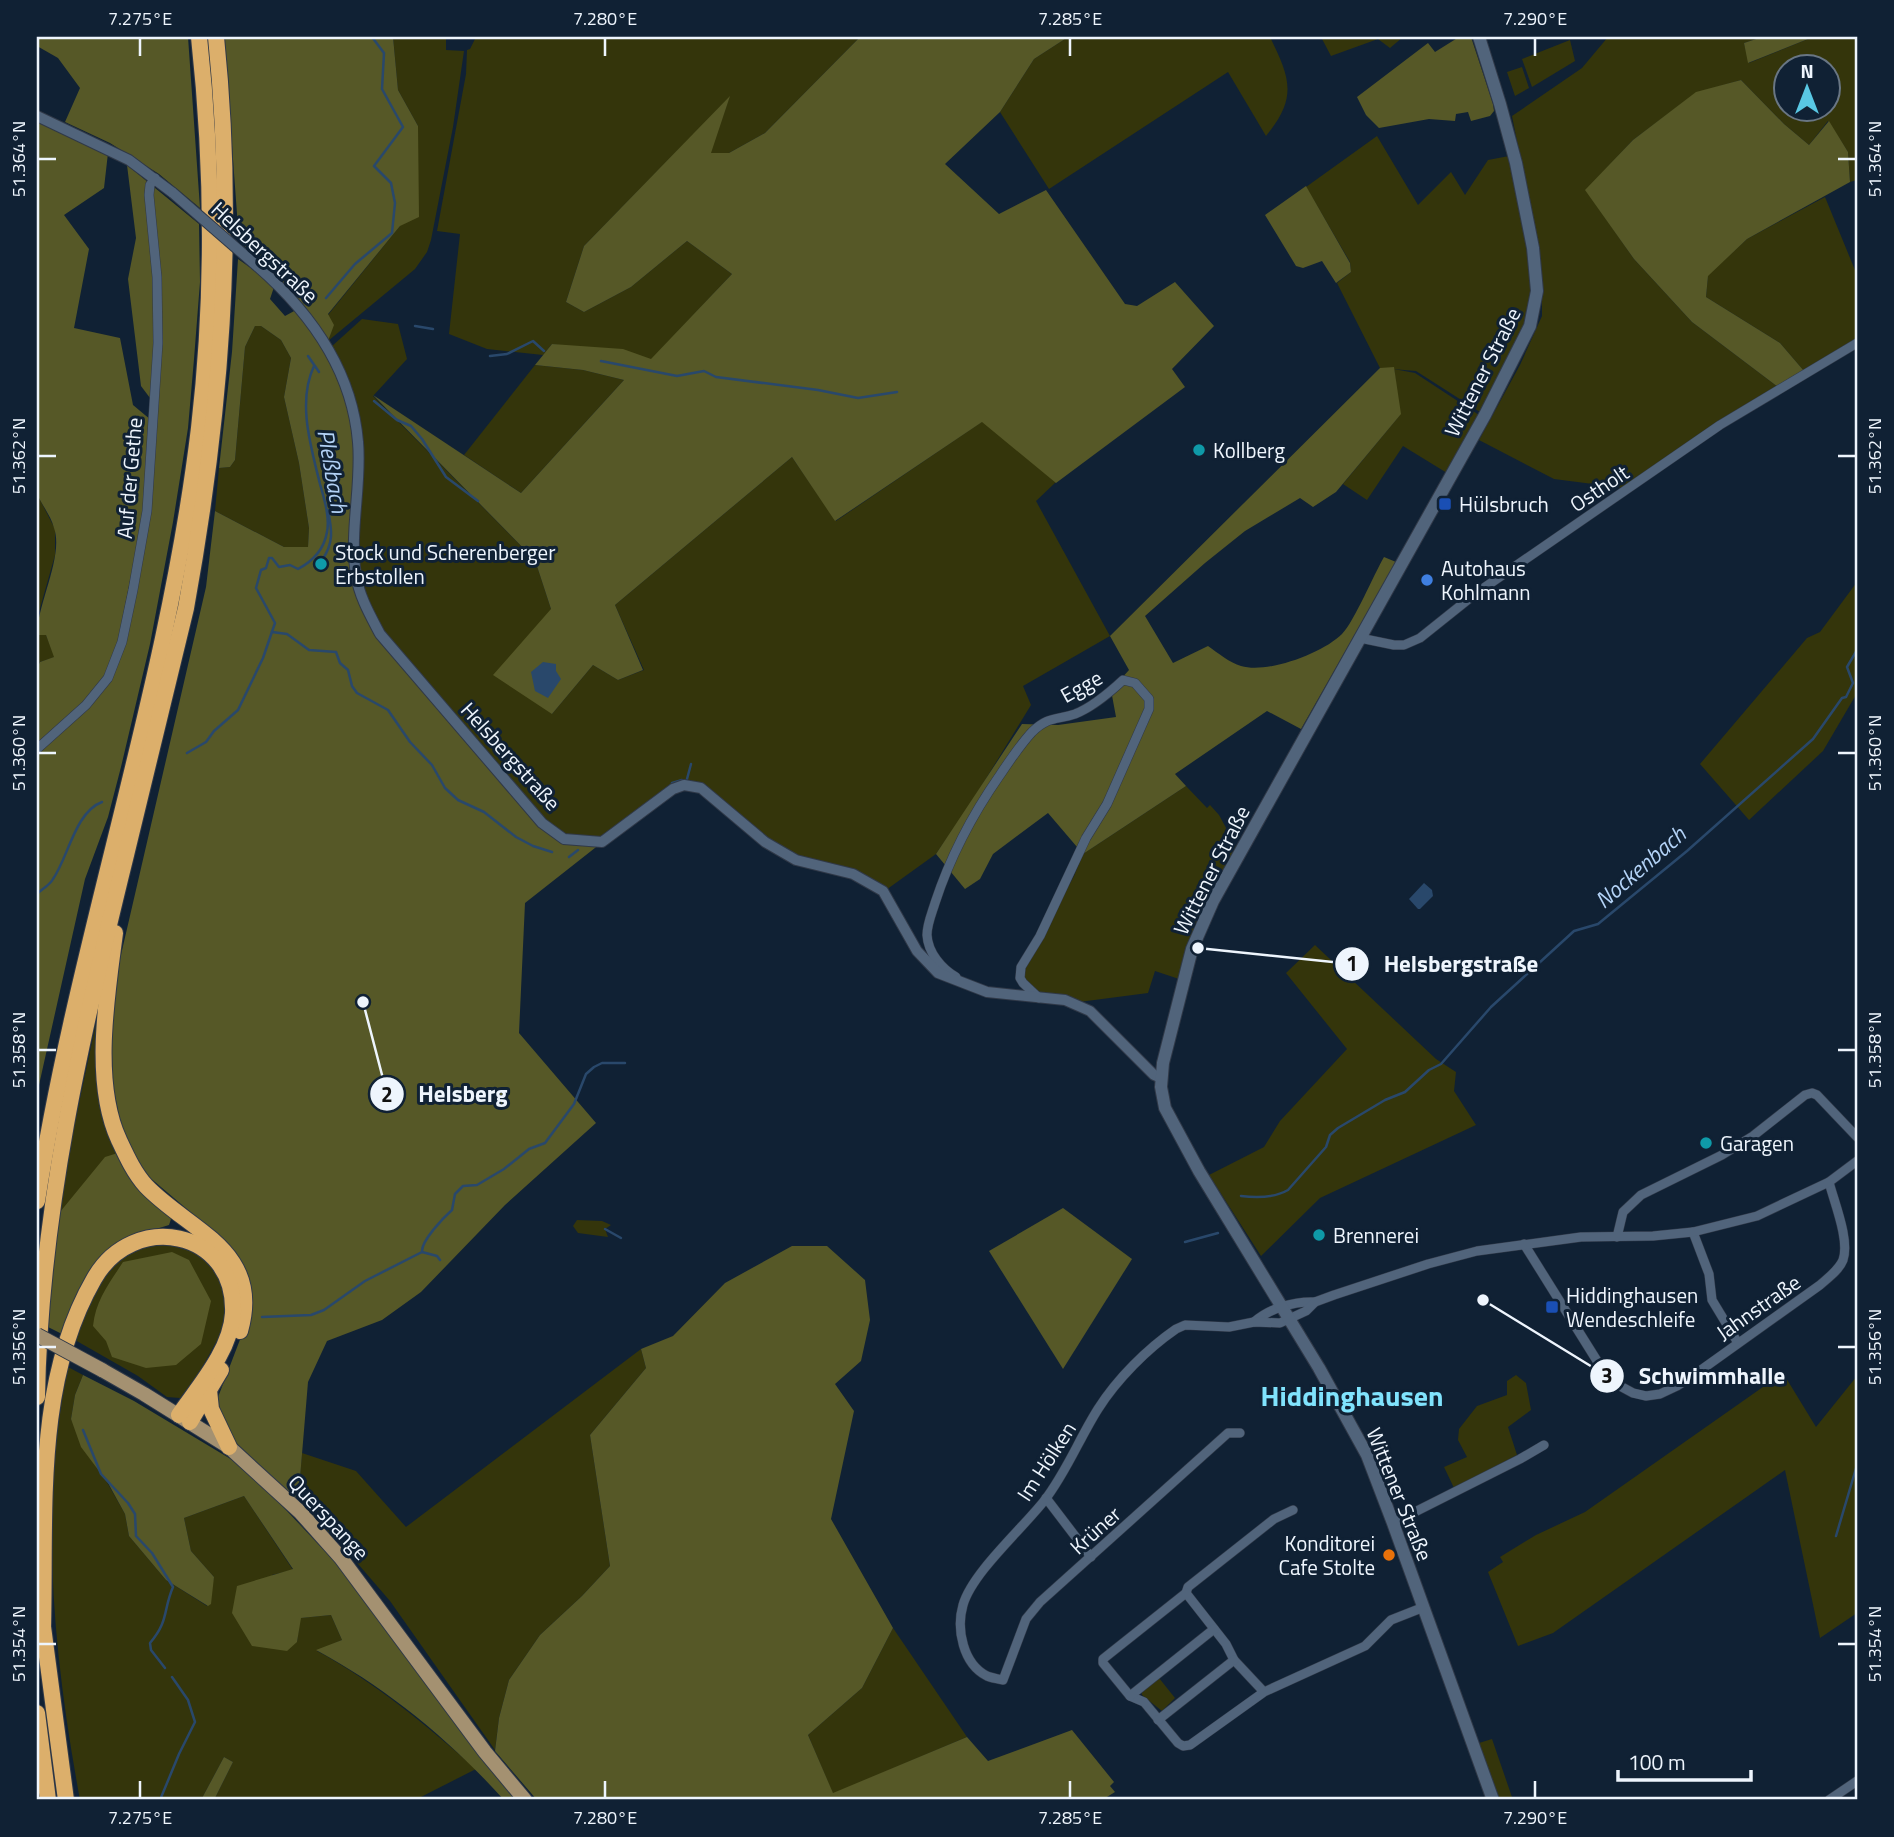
<svg xmlns="http://www.w3.org/2000/svg" width="1894" height="1837" viewBox="0 0 1894 1837" font-family="'Titillium Web',sans-serif">
<rect width="100%" height="100%" fill="#102134"/>
<g fill="#34350b" fill-rule="evenodd">
<path d="M393 37H446V50L464 51 453 127 431 240 427 252 415 269 328 341V315L400 226 418 126 398 90Z"/>
<path d="M476 37H860L765 133 729 153H710L729 98 584 246 566 302 584 312 631 287 687 241 732 274 651 360 552 344 543 355 487 349 449 334 460 234 437 231 466 74 467 50 470 49Z"/>
<path d="M1068 37H1270C1290 78 1298 97 1266 136L1228 72 1049 189 1000 112 1034 59Z"/>
<path d="M1321 37H1403L1390 48 1378 39 1331 56Z"/>
<path d="M1608 37H1762L1744 43 1749 63 1813 37H1857V180L1850 182 1848 152 1828 121 1809 145 1784 124 1741 80 1696 93 1633 140 1586 190 1634 259 1692 322 1778 387 1624 488 1554 479 1479 440 1520 365 1542 316V279L1538 247 1512 116 1582 68ZM1786 66H1828V108H1786Z"/>
<path d="M1570 40 1575 61 1532 87 1522 59Z"/>
<path d="M1522 67 1529 88 1515 96 1507 72Z"/>
<path d="M1377 136 1418 205 1451 172 1465 195 1488 160 1509 156C1516 191 1540 284 1529 316 1517 348 1496 381 1480 412L1416 371 1380 368 1337 283 1351 272 1350 262 1306 187Z"/>
<path d="M1825 197 1857 275V341L1804 371 1780 343 1706 297 1708 275 1747 239Z"/>
<path d="M362 319 398 324 407 359 373 396 535 560 551 609 552 714 593 665 618 680 644 670 615 605 792 457 836 521 983 421 1056 482 1036 501 1110 636 1023 686 1031 705 971 803 936 854 886 890 799 858 768 840 689 782 600 839 565 837 544 822 382 633 359 576 362 443 331 347Z"/>
<path d="M255 326H261L281 340 291 358 284 397 299 463 309 528 308 548 284 547 215 511 219 468 230 467 235 460 245 347Z"/>
<path d="M535 365 583 370 624 380 521 493 464 455Z"/>
<path d="M1394 369 1415 373 1479 415 1447 473 1403 446 1367 500 1343 484 1400 415Z"/>
<path d="M37 494 55 529V555L37 619Z"/>
<path d="M1857 582V693L1823 751 1749 820 1700 764 1807 638 1820 632Z"/>
<path d="M37 635H46L55 657 40 662 37 667Z"/>
<path d="M1186 786 1207 808 1210 805 1219 815 1237 848 1179 979 1155 971 1148 993 1079 1002 1039 994 1024 980V969L1074 876 1083 854Z"/>
<path d="M1315 945 1436 1059 1456 1072 1454 1091 1476 1125 1320 1198 1261 1256 1209 1175 1264 1147 1280 1121 1347 1049 1286 973Z"/>
<path d="M105 981 101 1024 121 1152 60 1212 72 1136Z"/>
<path d="M577 1220 602 1221 611 1225 605 1229 608 1237 578 1233 573 1226Z"/>
<path d="M139 1244 189 1246 218 1271 227 1302 225 1326 199 1373 180 1398 167 1397 138 1376 75 1340 95 1291 117 1257Z"/>
<path d="M641 1349 646 1368 590 1435 610 1566 582 1596 540 1635 509 1680 499 1718 495 1750 390 1601 340 1543 298 1502 302 1453 356 1471 406 1527Z"/>
<path d="M68 1367 83 1375 75 1395 71 1419 125 1514 129 1536 166 1580 207 1606 214 1577 191 1551 184 1518 244 1496 293 1570 272 1575 297 1642 300 1618 331 1615 342 1640 317 1651C376 1683 426 1725 476 1769L415 1800H214L233 1762 224 1757 201 1800H80C54 1658 38 1510 68 1367Z"/>
<path d="M1783 1373 1816 1427 1857 1376V1613L1820 1638 1785 1470 1553 1633 1518 1646 1488 1572 1503 1562 1500 1557 1536 1535 1585 1512Z"/>
<path d="M1516 1375 1526 1383 1531 1410 1508 1427 1517 1455 1454 1488 1444 1467 1467 1457 1458 1440 1459 1429 1477 1406 1507 1395V1381Z"/>
<path d="M893 1628 967 1737 833 1794 808 1735 862 1688Z"/>
<path d="M1159 1678 1175 1698 1162 1711 1142 1695 1141 1689Z"/>
<path d="M1492 1739 1513 1800H1500L1479 1743Z"/>
</g>
<g fill="#565827">
<path d="M37 37H188L200 208 159 174 110 143 65 122 80 88 58 58 37 46Z"/>
<path d="M224 37H393L398 90 418 126 419 217 400 226 328 314 334 325 328 341C307 302 272 270 239 241Z"/>
<path d="M860 37H1068L1034 59 1000 112 945 164 999 214 1046 190 1125 304 1137 306 1175 282 1214 326 1172 369 1185 387 1056 483 982 422 835 521 792 457 615 605 643 670 618 680 593 665 552 714 493 675 551 609 535 560 373 395 521 493 624 380 583 370 535 365 552 344 623 349 651 359 732 274 687 241 631 287 584 312 566 302 584 246 730 96 711 153H729L765 133Z"/>
<path d="M1459 37H1471L1493 104 1494 111 1490 116 1471 121 1468 112 1456 114 1455 121 1429 119 1379 128 1366 115 1357 97 1428 43 1435 52Z"/>
<path d="M1762 37H1813L1748 63 1744 43Z"/>
<path d="M1741 80 1784 124 1809 145 1829 121 1848 152 1850 182 1747 239 1708 276 1706 297 1780 343 1804 371 1778 387 1692 322 1634 259 1585 190 1633 140 1696 92Z"/>
<path d="M37 121 108 153 104 188 64 215 89 249 74 328 120 338 133 405 151 420 144 511 118 641 105 676 85 703 37 746V668L40 662 54 657 46 635H37C37 604 64 556 54 528 51 516 42 505 37 494Z"/>
<path d="M127 165 199 224 200 282 194 359 188 428 173 522 150 644 121 767 108 817 85 879 37 1094V754L111 678 146 527 156 406 141 386 128 279 136 238Z"/>
<path d="M1306 186 1350 263 1351 272 1336 283 1322 261 1303 268 1296 266 1265 215Z"/>
<path d="M238 259 265 278 274 287 270 299 285 316 296 310 314 331 338 376 349 413 354 446 351 544 362 606 563 841 600 844 525 903 519 1033 596 1123 505 1205 421 1292 382 1320 327 1341 308 1382 298 1502 230 1437 215 1405 249 1316 242 1267 227 1243 142 1171 122 1131 113 1085 111 1027 117 972 206 587 215 511 284 547H308L309 528 299 463 284 397 291 358 281 340 261 326H255L245 347 235 460 230 467 219 468 232 352Z"/>
<path d="M1394 367 1401 414 1336 492 1313 507 1300 498 1245 531 1205 563 1145 616 1173 663 1208 646C1218 653 1230 663 1241 666 1268 674 1323 653 1342 634 1354 622 1374 574 1384 557L1396 562 1301 729 1267 711 1175 774 1186 786 1083 854 1048 813 993 854 980 879 965 889 936 854 1022 724 1058 725 1116 717 1111 690 1129 670 1110 636 1380 368Z"/>
<path d="M121 1152 173 1213 169 1225 124 1239 98 1262 66 1336 46 1326 60 1212 105 1157Z"/>
<path d="M1063 1208 1132 1259 1063 1369 989 1251Z"/>
<path d="M792 1246H827L865 1280 870 1320 861 1361 835 1384 854 1411 831 1519 893 1628 862 1688 808 1735 833 1793 967 1737 988 1761 1072 1730 1114 1782 1110 1786 1115 1792 1102 1800H537L495 1751 499 1718 509 1680 540 1635 582 1596 610 1566 590 1435 646 1368 641 1349 673 1336 725 1283Z"/>
<path d="M172 1252 189 1260 211 1301 201 1344 176 1365 146 1368 112 1357 106 1341 93 1326C96 1299 109 1284 123 1262Z"/>
<path d="M83 1375 134 1401 239 1464 268 1491 339 1566 515 1800H504C451 1741 387 1688 316 1650L342 1640 331 1615 301 1618 297 1642 287 1651 252 1646 232 1613 237 1586 293 1569 244 1496 184 1518 191 1551 214 1577 211 1604 208 1606 166 1580 129 1536 125 1514 108 1483 81 1447 71 1419 75 1395Z"/>
<path d="M224 1757 233 1762 214 1800H201Z"/>
</g>
<g fill="#29486b">
<path d="M543 662 556 664V671L561 679 548 698 535 691 531 672Z"/>
<path d="M1424 883 1432 890 1433 896 1420 909H1418L1409 899Z"/>
</g>
<g fill="none" stroke-linecap="round" stroke-linejoin="round">
<g stroke="#29486b" stroke-width="2.5">
<path d="M326 298 355 264 392 233 395 203 391 183 374 166 403 127 382 89 384 53 372 37"/>
<path d="M415 326 433 329"/>
<path d="M308 356 319 372"/>
<path d="M490 356 507 354 533 341 544 351"/>
<path d="M601 361 677 376 704 371 716 377 818 390 858 398 897 392"/>
<path d="M374 401 397 420 411 426 422 439 446 477 478 501"/>
<path d="M322 560C334 543 332 530 328 510"/>
<path d="M272 632 287 634 309 650 336 652 340 663 348 670 352 686 357 693 388 710 410 742 432 765 445 788 458 800 484 812 516 837 533 846 552 852"/>
<path d="M187 753 206 742 214 731 238 710 263 658 275 623 256 588 261 570 266 568 269 558H272L279 567 290 565 298 569C313 561 324 550 327 532 330 517 324 498 320 484 311 447 297 402 314 366"/>
<path d="M687 779 691 764"/>
<path d="M672 783 682 780"/>
<path d="M569 857 578 850"/>
<path d="M37 894C42 889 50 885 53 879 68 858 75 812 102 802"/>
<path d="M1241 1196C1257 1198 1274 1198 1288 1190L1326 1147 1330 1135 1338 1128 1385 1100 1405 1092 1429 1070 1441 1064 1491 1007 1574 931 1598 924 1687 851 1813 739 1842 698 1846 697 1853 683 1847 667 1857 650"/>
<path d="M605 1229 621 1238"/>
<path d="M1185 1242 1218 1233"/>
<path d="M422 1252 437 1256 440 1260"/>
<path d="M262 1317 311 1315 324 1310 365 1281 422 1252C421 1241 443 1218 452 1210L455 1194 463 1186 477 1185 504 1169 529 1149 545 1143 574 1104 586 1074 594 1067 602 1063H625"/>
<path d="M83 1430 101 1474 128 1503 135 1514 136 1536 152 1553 173 1587C163 1610 169 1621 150 1643L151 1650 165 1668"/>
<path d="M1836 1536 1857 1465"/>
<path d="M160 1800 179 1754 195 1722 188 1700 172 1677"/>
</g>
<defs>
<g id="minor">
<path d="M1360 638 1394 645H1404L1420 638 1475 594 1720 425 1857 343"/>
<path d="M37 749 86 705 108 678 122 642 133 590 147 511 158 343 157 277 149 195 150 185 155 178"/>
<path d="M956 977C942 969 928 953 927 935 927 924 932 913 935 903 950 857 972 815 1000 775 1010 760 1020 745 1032 732 1048 716 1057 720 1075 714 1093 707 1109 693 1123 680L1135 683 1149 699V709L1107 804 1086 838 1040 936 1021 967 1020 978 1023 983 1039 998"/>
<path d="M1693 1232 1709 1274 1712 1300 1738 1343"/>
<path d="M1617 1237 1623 1212 1641 1195 1722 1155 1753 1136 1805 1095 1812 1093 1817 1095 1857 1137"/>
<path d="M1524 1244 1609 1380 1633 1393 1646 1396 1660 1394 1677 1386 1694 1375 1820 1285C1829 1277 1839 1270 1843 1260 1850 1240 1834 1202 1829 1182"/>
<path d="M1254 1322C1270 1308 1294 1301 1315 1302"/>
<path d="M1240 1433H1228L1040 1602 1026 1619 1003 1680C998 1679 992 1678 987 1676 963 1664 956 1629 963 1605 972 1573 1022 1529 1044 1501 1066 1473 1079 1439 1098 1409 1117 1379 1147 1349 1176 1329L1185 1325 1229 1327 1254 1322 1280 1323 1306 1311 1315 1302 1334 1295 1428 1264 1477 1251 1581 1237 1653 1236 1693 1232 1757 1216 1829 1182 1857 1161"/>
<path d="M1046 1498 1091 1557"/>
<path d="M1393 1523 1520 1459 1544 1445"/>
<path d="M1186 1593 1188 1587 1274 1519 1293 1510"/>
<path d="M1264 1692 1234 1660 1226 1644 1186 1593 1103 1659V1663L1130 1696 1144 1702 1178 1743 1183 1746 1190 1745 1264 1692 1365 1646 1391 1620 1424 1607"/>
<path d="M1130 1696 1214 1629"/>
<path d="M1158 1720 1234 1660"/>
<path d="M1829 1800 1857 1781"/>
</g>
<g id="tertiary">
<path d="M37 116 129 160 173 193"/>
<path d="M257 266C310 312 352 370 358 442 362 485 349 531 356 575 359 596 370 615 380 634L542 823 564 839 602 842 673 789 684 785 701 788 765 842 796 860 853 874 883 891 917 951 938 973 987 992 1065 1000 1090 1011 1154 1075 1161 1078"/>
</g>
<path id="secondary" d="M1479 37 1500 104 1516 163 1533 248 1537 291 1530 326 1485 415 1213 901 1192 949 1163 1063 1161 1087 1165 1108 1199 1171 1319 1368 1367 1455 1393 1523 1493 1800"/>
<path id="primary" d="M102 1370 144 1394 229 1447 300 1512 341 1558 485 1752 525 1800"/>
<g id="motorway">
<path d="M115 933C107 995 92 1082 119 1140 126 1155 134 1173 146 1186 190 1232 263 1250 240 1331"/>
<path d="M37 1201C77 941 168 690 199 428 214 299 213 166 199 37"/>
<path d="M221 1370 209 1390 211 1409 229 1447"/>
<path d="M37 1397C40 1213 82 1033 126 855 146 773 166 690 186 608 221 416 236 231 216 37"/>
<path d="M190 1422 209 1390"/>
<path d="M42 1619 66 1800"/>
<path d="M43 1628C46 1513 34 1383 94 1279 133 1210 236 1229 233 1313 231 1350 199 1386 179 1415"/>
<path d="M37 1713 48 1800"/>
</g>
</defs>
<use href="#minor" stroke="#303948" stroke-width="10"/>
<use href="#tertiary" stroke="#303948" stroke-width="12"/>
<use href="#secondary" stroke="#303948" stroke-width="14"/>
<use href="#primary" stroke="#303948" stroke-width="16"/>
<use href="#motorway" stroke="#303948" stroke-width="18"/>
<use href="#minor" stroke="#51647b" stroke-width="9"/>
<use href="#tertiary" stroke="#51647b" stroke-width="10"/>
<use href="#secondary" stroke="#51647b" stroke-width="12"/>
<use href="#primary" stroke="#a49171" stroke-width="14"/>
<use href="#motorway" stroke="#dcaf6b" stroke-width="16"/>
<defs>
<path id="tertiary-bridge" d="M173 193 257 266"/>
<path id="primary-bridge" d="M37 1335 102 1370"/>
</defs>
<use href="#tertiary-bridge" stroke="#303948" stroke-width="12" stroke-linecap="butt"/>
<use href="#primary-bridge" stroke="#303948" stroke-width="16" stroke-linecap="butt"/>
<use href="#tertiary-bridge" stroke="#51647b" stroke-width="10"/>
<use href="#primary-bridge" stroke="#a49171" stroke-width="14"/>
</g>
<path fill="none" stroke="#eef5fd" stroke-width="2.5" d="M140 38V56M605 38V56M1070 38V56M1535 38V56M38 159H56M1838 159H1856M38 456H56M1838 456H1856M38 753H56M1838 753H1856M38 1050H56M1838 1050H1856M38 1347H56M1838 1347H1856M38 1644H56M1838 1644H1856M140 1781V1798M605 1781V1798M1070 1781V1798M1535 1781V1798"/>
<g fill="#0f9aa8" stroke="#102134" stroke-width="2.5">
<circle cx="1199" cy="450" r="7"/>
<circle cx="321" cy="564" r="7"/>
<circle cx="1706" cy="1143" r="7"/>
<circle cx="1319" cy="1235" r="7"/>
</g>
<g fill="#1a4fb4" stroke="#102134" stroke-width="2.5">
<rect x="1438" y="497" width="14" height="14" rx="3.5"/>
<rect x="1545" y="1300" width="14" height="14" rx="3.5"/>
</g>
<circle fill="#3f7fe0" stroke="#102134" stroke-width="2.5" cx="1427" cy="580" r="7"/>
<circle fill="#e8710a" stroke="#102134" stroke-width="2.5" cx="1389" cy="1555" r="7"/>
<g text-anchor="middle" dominant-baseline="central" stroke-width="6" stroke-linejoin="round" paint-order="stroke">
<g font-size="21" fill="#eef5fd" stroke="#102134">
<text transform="translate(265 252) rotate(43)">Helsbergstraße</text>
<text transform="translate(1482 372) rotate(-63)">Wittener Straße</text>
<text transform="translate(129 478) rotate(-85)">Auf der Gethe</text>
<text transform="translate(1599 488) rotate(-34)">Ostholt</text>
<text transform="translate(1081 686) rotate(-29)">Egge</text>
<text transform="translate(511 756) rotate(48)">Helsbergstraße</text>
<text transform="translate(1211 870) rotate(-63)">Wittener Straße</text>
<text transform="translate(1758 1307) rotate(-35)">Jahnstraße</text>
<text transform="translate(1046 1461) rotate(-57)">Im Hölken</text>
<text transform="translate(1400 1494) rotate(68)">Wittener Straße</text>
<text transform="translate(329 1517) rotate(47)">Querspange</text>
<text transform="translate(1095 1530) rotate(-42)">Krüner</text>
</g>
<g font-size="21" fill="#eef5fd" stroke="#102134" text-anchor="start">
<text x="1213" y="450">Kollberg</text>
<text x="1459" y="504">Hülsbruch</text>
<text x="335" y="552">Stock und Scherenberger<tspan x="335" dy="24">Erbstollen</tspan></text>
<text x="1441" y="568">Autohaus<tspan x="1441" dy="24">Kohlmann</tspan></text>
<text x="1720" y="1143">Garagen</text>
<text x="1333" y="1235">Brennerei</text>
<text x="1566" y="1295">Hiddinghausen<tspan x="1566" dy="24">Wendeschleife</tspan></text>
<text x="1375" y="1543" text-anchor="end">Konditorei<tspan x="1375" dy="24">Cafe Stolte</tspan></text>
</g>
<g font-size="23" font-style="italic" fill="#b3d2f6" stroke="#102134">
<text transform="translate(333 471) rotate(80)">Pleßbach</text>
<text transform="translate(1640 867) rotate(-41)">Nockenbach</text>
</g>
<g font-size="28" font-weight="bold" fill="#80e3fd" stroke="#102134">
<text x="1352" y="1395">Hiddinghausen</text>
</g>
</g>
<path fill="none" stroke="#eef5fd" stroke-width="2.5" d="M1198 948L1352 964M363 1002L387 1094M1483 1300L1607 1376"/>
<g fill="#eef5fd" stroke="#102134" stroke-width="2.5">
<circle cx="1198" cy="948" r="7"/>
<circle cx="363" cy="1002" r="7"/>
<circle cx="1483" cy="1300" r="7"/>
<circle cx="1352" cy="964" r="18"/>
<circle cx="387" cy="1094" r="18"/>
<circle cx="1607" cy="1376" r="18"/>
</g>
<g font-size="21" text-anchor="middle" font-weight="bold" fill="#111">
<text x="1352" y="971">1</text>
<text x="387" y="1102">2</text>
<text x="1607" y="1383">3</text>
</g>
<g font-size="23" text-anchor="middle" font-weight="bold" fill="#eef5fd" stroke="#102134" stroke-width="6" stroke-linejoin="round" paint-order="stroke">
<text x="1461" y="972">Helsbergstraße</text>
<text x="463" y="1102">Helsberg</text>
<text x="1712" y="1384">Schwimmhalle</text>
</g>
<rect width="1894" height="1837" fill="none" stroke="#102134" stroke-width="77"/>
<g transform="translate(1807 88)"><circle r="33" fill="#102134" stroke="#697684" stroke-width="2"/>
<path d="M0-5L12 26L0 18L-12 26Z" fill="#59c8e4"/>
<text y="-10" font-size="19" font-weight="bold" text-anchor="middle" fill="#eef5fd">N</text>
</g>
<path d="M1618 1770v10h133v-10" fill="none" stroke="#eef5fd" stroke-width="3.5"/>
<text x="1628" y="1770" font-size="21" fill="#eef5fd" stroke="#102134" stroke-width="5" paint-order="stroke">100 m</text>
<rect x="38" y="38" width="1818" height="1760" fill="none" stroke="#eef5fd" stroke-width="2.5"/>
<g font-size="18" text-anchor="middle" fill="#eef5fd">
<text x="140" y="25">7.275°E</text>
<text x="605" y="25">7.280°E</text>
<text x="1070" y="25">7.285°E</text>
<text x="1535" y="25">7.290°E</text>
<text transform="translate(19 159) rotate(-90)" y="6">51.364°N</text>
<text transform="translate(1875 159) rotate(-90)" y="6">51.364°N</text>
<text transform="translate(19 456) rotate(-90)" y="6">51.362°N</text>
<text transform="translate(1875 456) rotate(-90)" y="6">51.362°N</text>
<text transform="translate(19 753) rotate(-90)" y="6">51.360°N</text>
<text transform="translate(1875 753) rotate(-90)" y="6">51.360°N</text>
<text transform="translate(19 1050) rotate(-90)" y="6">51.358°N</text>
<text transform="translate(1875 1050) rotate(-90)" y="6">51.358°N</text>
<text transform="translate(19 1347) rotate(-90)" y="6">51.356°N</text>
<text transform="translate(1875 1347) rotate(-90)" y="6">51.356°N</text>
<text transform="translate(19 1644) rotate(-90)" y="6">51.354°N</text>
<text transform="translate(1875 1644) rotate(-90)" y="6">51.354°N</text>
<text x="140" y="1824">7.275°E</text>
<text x="605" y="1824">7.280°E</text>
<text x="1070" y="1824">7.285°E</text>
<text x="1535" y="1824">7.290°E</text>
</g>
</svg>
